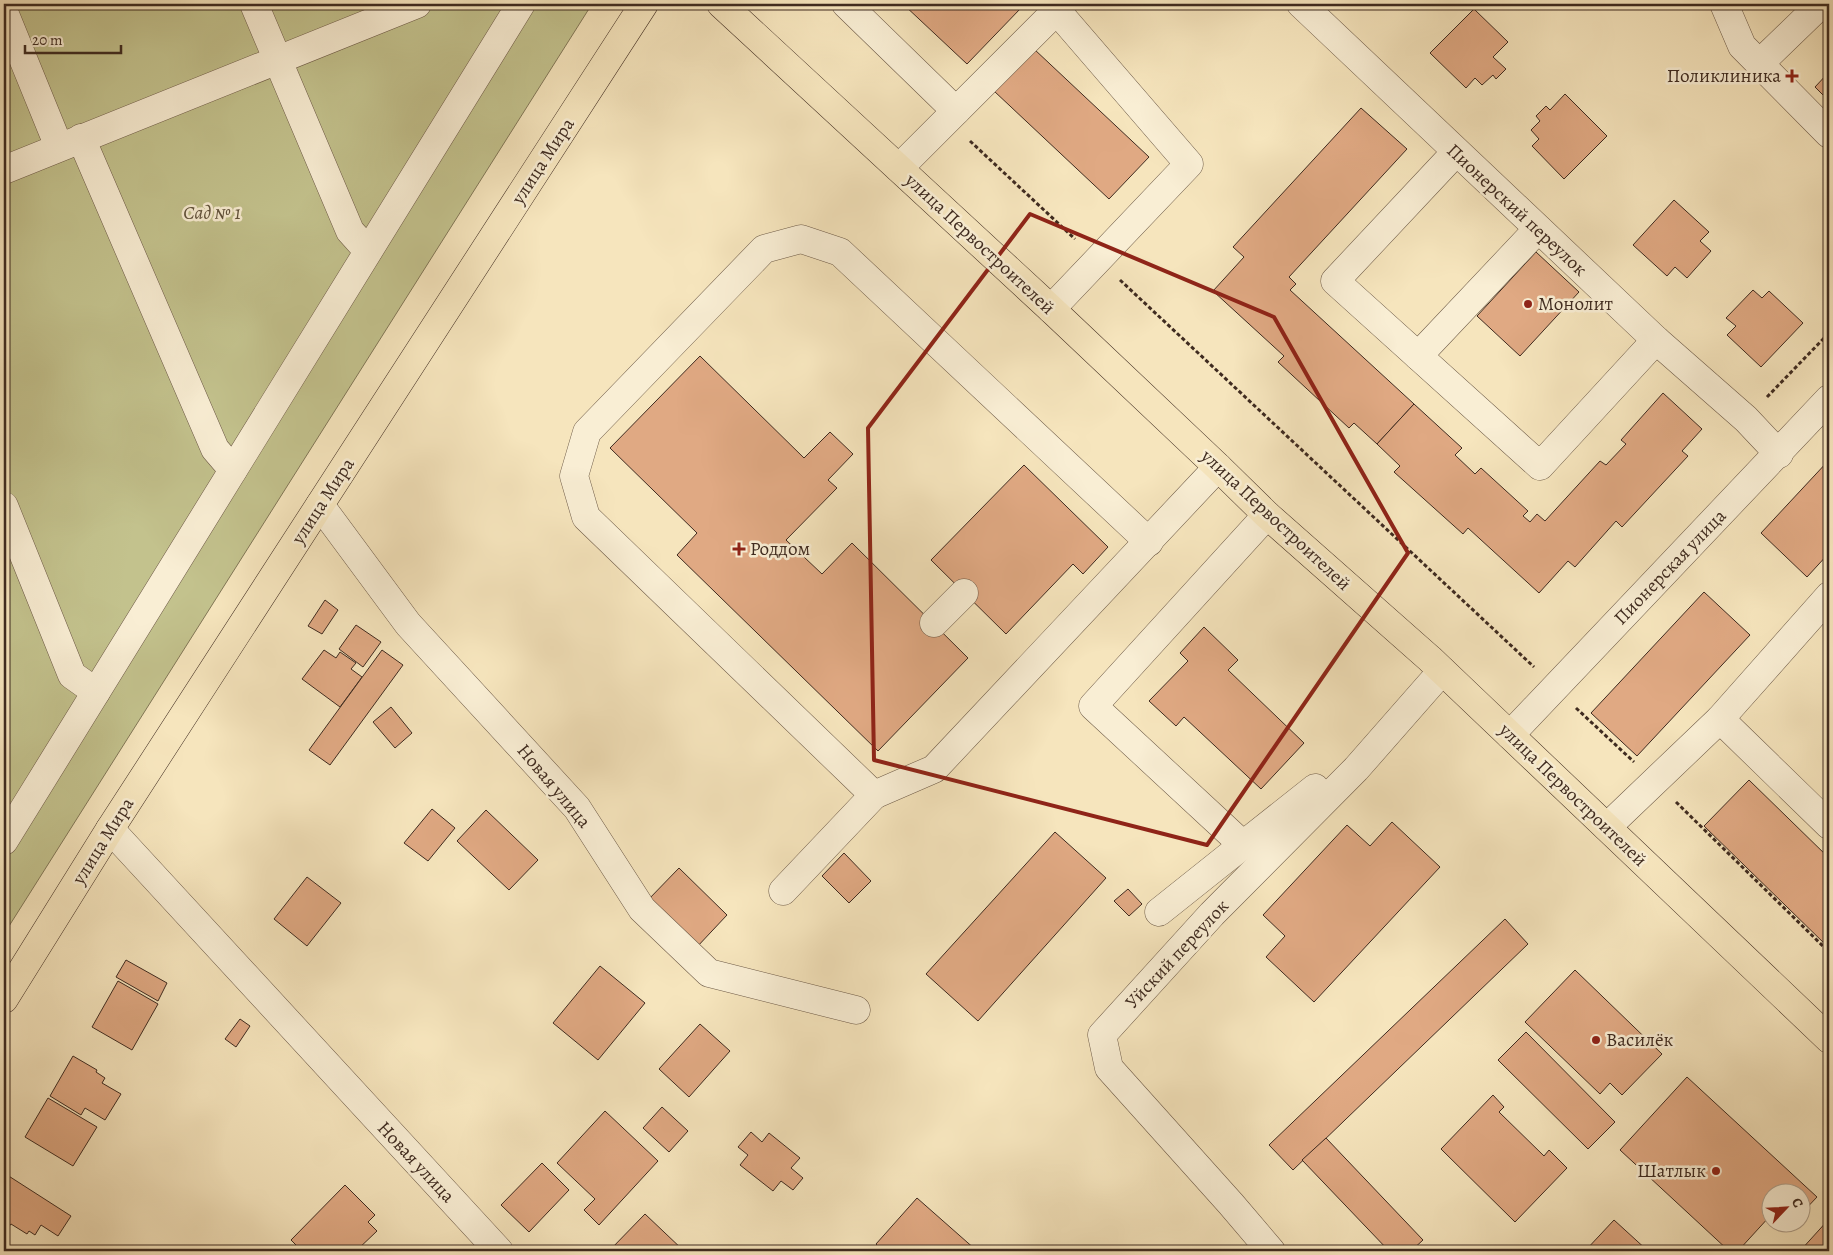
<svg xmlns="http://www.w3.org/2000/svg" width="1833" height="1255" viewBox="0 0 1833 1255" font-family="Alegreya,serif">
<rect width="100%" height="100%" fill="#f6e5bd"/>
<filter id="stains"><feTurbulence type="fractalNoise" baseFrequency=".004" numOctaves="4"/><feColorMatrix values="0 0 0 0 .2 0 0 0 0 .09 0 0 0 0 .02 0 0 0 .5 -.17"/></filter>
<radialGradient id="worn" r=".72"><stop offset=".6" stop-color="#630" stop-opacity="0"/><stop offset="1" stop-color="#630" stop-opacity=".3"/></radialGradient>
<path fill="#c3c28d" stroke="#817656" d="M4 4H592L4 934Z"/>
<g fill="#e0a983" stroke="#3f2b20">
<path d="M903 4H1017L1021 8 967 64Z"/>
<path d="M1474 9 1508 42 1493 57 1506 69 1496 79 1493 75 1482 85 1475 78 1466 88 1430 53Z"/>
<path d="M1034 49 1149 157 1109 199 994 91Z"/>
<path d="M1829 72V101L1815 87Z"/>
<path d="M1565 94 1607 136 1564 179 1532 146 1539 139 1531 130 1540 121 1536 116 1546 106 1550 110Z"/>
<path d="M1361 108 1407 149 1289 277 1296 284 1290 290 1414 404 1377 444 1354 423 1349 428 1278 362 1284 356 1213 291 1244 257 1233 247Z"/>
<path d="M1674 200 1709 232 1700 241 1711 251 1687 278 1675 267 1667 276 1633 245Z"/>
<path d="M1536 252 1579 292 1520 356 1477 316Z"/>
<path d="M1753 290 1762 298 1769 291 1803 323 1761 367 1727 335 1736 326 1726 318Z"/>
<path d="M700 356 804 458 830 432 853 454 828 480 837 488 786 540 822 574 852 543 968 658 878 751 677 555 697 533 610 448Z"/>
<path d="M1663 393 1702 429 1682 451 1688 456 1622 527 1616 521 1575 567 1568 561 1539 593 1468 528 1463 534 1394 472 1400 466 1377 444 1414 404 1462 448 1455 455 1475 474 1481 468 1528 511 1523 516 1530 522 1537 514 1545 521 1600 461 1606 465 1626 444 1621 440Z"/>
<path d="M1829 460V553L1807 577 1761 533Z"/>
<path d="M1024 465 1108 547 1083 574 1073 564 1006 634 931 560Z"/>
<path d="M1704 592 1750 635 1637 756 1591 713Z"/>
<path d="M325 600 338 610 322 634 308 626Z"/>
<path d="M356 625 381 642 363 667 339 649Z"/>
<path d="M1204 627 1238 660 1228 670 1304 743 1261 789 1184 717 1176 726 1149 701 1188 661 1180 653Z"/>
<path d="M324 650 336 658 340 652 356 663 351 669 362 677 340 707 302 679Z"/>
<path d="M382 650 403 665 330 765 309 750Z"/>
<path d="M391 707 412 733 395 748 373 722Z"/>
<path d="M1749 780 1829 858 1828 947 1704 826Z"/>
<path d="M432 809 455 828 428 861 404 843Z"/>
<path d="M486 810 538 860 509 890 457 841Z"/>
<path d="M1392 822 1440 867 1314 1002 1266 957 1285 936 1263 915 1347 825 1370 846Z"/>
<path d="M1055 832 1106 878 978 1021 926 974Z"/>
<path d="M844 853 871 881 849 903 822 876Z"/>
<path d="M679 868 727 915 696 948 647 901Z"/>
<path d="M307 877 341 903 307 946 274 919Z"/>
<path d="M1128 889 1142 904 1129 916 1114 901Z"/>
<path d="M1505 919 1528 944 1293 1170 1269 1145Z"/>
<path d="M126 960 167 983 158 1001 116 977Z"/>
<path d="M600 966 645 1003 598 1060 553 1023Z"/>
<path d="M1575 970 1662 1054 1622 1095 1610 1083 1600 1094 1525 1022Z"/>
<path d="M118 981 158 1004 132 1050 92 1027Z"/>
<path d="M240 1019 250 1026 236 1047 225 1039Z"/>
<path d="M700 1024 730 1051 689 1097 659 1069Z"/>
<path d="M1526 1032 1615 1122 1588 1149 1498 1060Z"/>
<path d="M73 1056 97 1070 96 1072 105 1078 102 1083 121 1094 105 1120 85 1108 81 1115 50 1096Z"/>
<path d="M1687 1077 1817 1197 1800 1215V1192H1770V1216L1738 1251H1729L1620 1150Z"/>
<path d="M1493 1095 1504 1107 1499 1112 1544 1156 1549 1150 1567 1168 1515 1222 1441 1149Z"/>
<path d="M48 1098 97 1127 73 1166 25 1137Z"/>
<path d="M662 1107 688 1131 669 1152 643 1128Z"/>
<path d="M605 1111 658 1161 599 1225 584 1210 595 1199 557 1163Z"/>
<path d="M751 1132 762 1142 769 1133 800 1158 791 1168 803 1178 793 1190 781 1181 773 1191 740 1165 748 1155 738 1147Z"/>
<path d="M1326 1138 1423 1240 1411 1251H1389L1302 1160Z"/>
<path d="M542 1163 569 1190 529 1232 501 1205Z"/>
<path d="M4 1173 71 1216 58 1236 41 1225 35 1235 29 1231 27 1234 11 1224 7 1229 4 1227Z"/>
<path d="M345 1185 375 1215 368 1222 377 1231 356 1251H302L291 1240Z"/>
<path d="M917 1198 976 1250 975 1251H883L876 1244Z"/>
<path d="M645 1214 684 1251H609Z"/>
<path d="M1829 1219V1251H1800Z"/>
<path d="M1614 1220 1648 1251H1585Z"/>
</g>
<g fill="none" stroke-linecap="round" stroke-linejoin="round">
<defs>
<g id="minor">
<path d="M254 4 350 231 368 251"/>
<path d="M846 4 956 111"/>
<path d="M1301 4 1656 340 1746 419 1779 454"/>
<path d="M1724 4 1742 46 1829 134"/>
<path d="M4 12 59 147"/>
<path d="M1759 64 1821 4"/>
<path d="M81 138 215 449 233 470"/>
<path d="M1456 152 1335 281 1540 466 1656 340"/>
<path d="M899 168 1063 4"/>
<path d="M4 170 417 4"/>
<path d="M1051 309 1189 164 1051 4"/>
<path d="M1418 356 1538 229"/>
<path d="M320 505 408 624 577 808 642 909 709 973 856 1010"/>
<path d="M4 506 72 675 96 692"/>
<path d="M1267 515 1093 706 1243 845 1315 788"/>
<path d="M934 623 964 593"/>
<path d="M1720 719 1829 825"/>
<path d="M1510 735 1829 399"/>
<path d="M874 795 934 769 1218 467"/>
<path d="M1607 827 1720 719 1829 596"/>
<path d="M110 829 499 1251"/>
<path d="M4 841 521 4"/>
<path d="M783 891 874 795 586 517 574 476 587 432 764 249 801 239 840 252 1149 542"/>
<path d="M1159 912 1243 845"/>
<path d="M1271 1251 1231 1204 1109 1068 1102 1035 1212 914 1356 769 1442 671"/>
</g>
<g id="major">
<path d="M721 4 1051 309 1218 467 1267 515 1430 659 1829 1039"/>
<path d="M4 999 110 829 644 4"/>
</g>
</defs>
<use href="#minor" stroke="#6d5a47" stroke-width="29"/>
<use href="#major" stroke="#3f2b20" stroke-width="29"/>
<g stroke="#3f2b20" stroke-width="3" stroke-dasharray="4 2.5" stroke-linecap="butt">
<path d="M970 141 1075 239"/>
<path d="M1120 280 1534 667"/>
<path d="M1767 397 1829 333"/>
<path d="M1576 708 1634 762"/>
<path d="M1676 802 1829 952"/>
</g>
<use href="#minor" stroke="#f9eed4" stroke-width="28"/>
<use href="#major" stroke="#f6e5bd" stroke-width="28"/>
</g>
<path fill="none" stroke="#8f2418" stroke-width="4" stroke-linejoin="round" d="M1030 214 1274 317 1408 553 1207 845 874 760 868 428Z"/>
<g fill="#8f2418" stroke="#f9eed4" stroke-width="2">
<path d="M1789.5 68.5h5v5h5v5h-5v5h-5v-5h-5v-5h5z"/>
<circle cx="1528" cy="304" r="5"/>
<path d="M736.5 541.5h5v5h5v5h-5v5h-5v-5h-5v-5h5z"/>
<circle cx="1596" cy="1040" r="5"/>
<circle cx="1716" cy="1171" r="5"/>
</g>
<g text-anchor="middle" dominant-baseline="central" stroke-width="5" stroke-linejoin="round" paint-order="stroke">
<g font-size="19" fill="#3f2b20" stroke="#f9eed4" text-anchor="start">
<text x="1781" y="76" text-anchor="end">Поликлиника</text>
<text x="1538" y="304">Монолит</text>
<text x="750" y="549">Роддом</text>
<text x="1606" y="1040">Василёк</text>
<text x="1706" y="1171" text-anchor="end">Шатлык</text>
</g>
<g font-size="19" fill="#3f2b20" stroke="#f9eed4">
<text transform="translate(543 161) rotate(-57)">улица Мира</text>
<text transform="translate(1517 210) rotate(43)">Пионерский переулок</text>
<text transform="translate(980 244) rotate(43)">улица Первостроителей</text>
<text transform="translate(323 501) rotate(-57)">улица Мира</text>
<text transform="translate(1276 520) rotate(43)">улица Первостроителей</text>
<text transform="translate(1670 567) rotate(-46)">Пионерская улица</text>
<text transform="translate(554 786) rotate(50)">Новая улица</text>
<text transform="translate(1573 795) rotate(44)">улица Первостроителей</text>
<text transform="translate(103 841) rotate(-58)">улица Мира</text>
<text transform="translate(1177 954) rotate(-47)">Уйский переулок</text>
<text transform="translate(416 1162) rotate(47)">Новая улица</text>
</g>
<g font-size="19" font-style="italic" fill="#60513b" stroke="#f9eed4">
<text x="212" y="213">Сад № 1</text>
</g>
</g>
<rect width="1833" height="1255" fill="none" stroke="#f6e5bd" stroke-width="20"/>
<rect x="5" y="5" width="1823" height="1245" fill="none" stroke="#3f2b20" stroke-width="2.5"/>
<rect x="10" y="10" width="1813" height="1235" fill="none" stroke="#3f2b20"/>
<g transform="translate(1786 1208) rotate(65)"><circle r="24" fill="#f9eed4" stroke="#afa08c"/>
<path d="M0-4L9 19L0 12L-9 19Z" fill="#8f2418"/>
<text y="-8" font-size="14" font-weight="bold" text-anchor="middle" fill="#3f2b20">С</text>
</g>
<path d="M25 45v8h96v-8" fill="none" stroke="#3f2b20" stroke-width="2.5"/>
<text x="32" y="45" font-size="15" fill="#3f2b20" stroke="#f9eed4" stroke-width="4" paint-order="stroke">20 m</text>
<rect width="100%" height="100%" filter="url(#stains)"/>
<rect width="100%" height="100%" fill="url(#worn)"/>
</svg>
